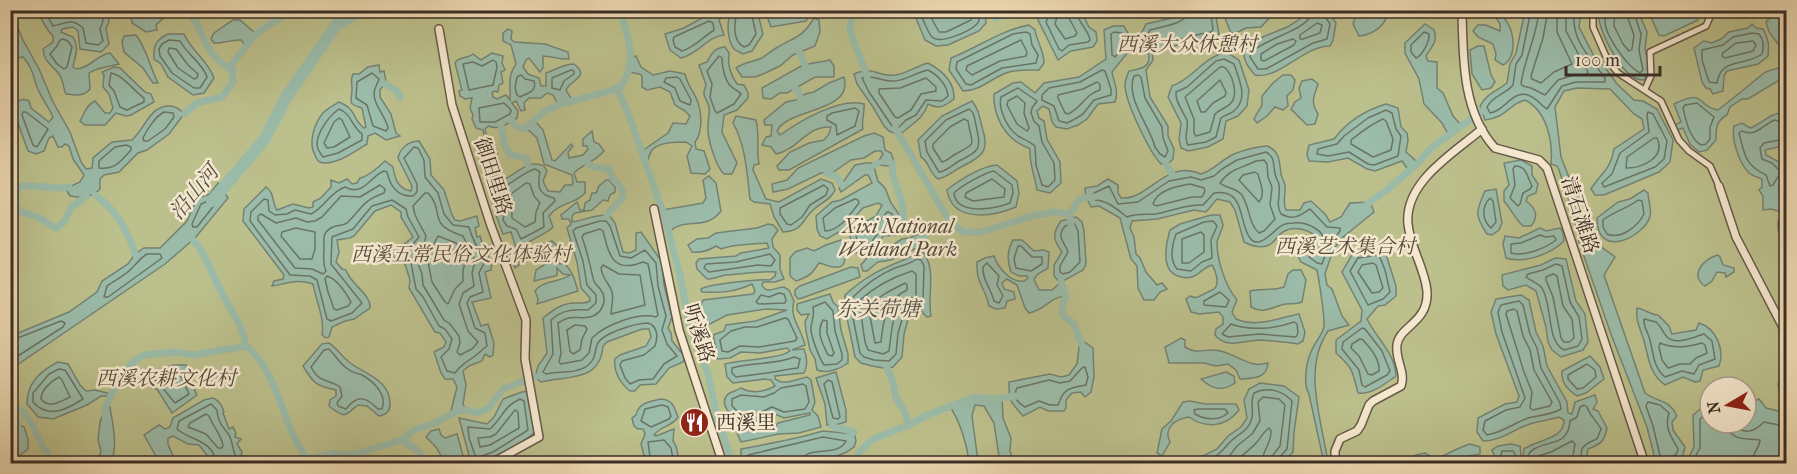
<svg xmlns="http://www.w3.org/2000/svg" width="1797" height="474" viewBox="0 0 1797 474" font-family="'IM FELL French Canon','Noto Serif SC',serif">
<rect width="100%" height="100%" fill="#f0dcb5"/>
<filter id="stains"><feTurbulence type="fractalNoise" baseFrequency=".00333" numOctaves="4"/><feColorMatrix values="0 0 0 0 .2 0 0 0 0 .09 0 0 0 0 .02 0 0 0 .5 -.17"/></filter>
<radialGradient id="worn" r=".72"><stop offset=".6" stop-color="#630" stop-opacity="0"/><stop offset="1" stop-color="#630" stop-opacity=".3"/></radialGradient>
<path fill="#bcc08c" stroke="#7b7759" stroke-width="1.5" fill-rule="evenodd" d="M10 11H1786V463H11ZM1710 387H1746V423H1710Z"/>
<g fill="#9bbcaa" stroke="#748375" stroke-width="1.5">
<path d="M11 10 16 11 17 26 23 40 39 69 53 102 70 132 81 162 86 169 92 168 93 158 112 142 132 140C145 129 150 104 171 106 177 107 180 109 184 114L169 134 147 150 138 153 119 172 104 175 100 179V189C93 197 81 198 70 196L67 191 69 187 80 182 84 175 73 159 69 146 65 144 62 147H58L53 136 49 138 44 151 36 154 28 151 14 112V105C19 100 22 98 29 101L31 108 49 122 53 117C49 107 41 98 37 87 33 75 32 67 23 57L11 59V49C18 38 10 23 11 10Z"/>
<path d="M1273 10 1274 13 1261 27 1246 28 1238 32 1231 33 1222 11Z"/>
<path d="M37 11H106L109 21 106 29 109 44 101 52 80 49 78 31 73 27 62 29 61 32 73 37C80 48 75 55 73 67L76 69C91 68 96 55 110 53L119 64C108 67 98 67 89 73L90 89C83 97 75 95 66 94 63 88 63 79 59 74 52 65 44 62 43 49L53 42V36C46 30 42 19 37 11Z"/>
<path d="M133 11 171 10V11L156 25 157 30 146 32 132 23 131 13Z"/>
<path d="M732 11V10L811 11 806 21 771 27 767 16 763 12 758 14 763 34 752 51 743 54C740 52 736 51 734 49 727 40 726 20 732 11Z"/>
<path d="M913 11H985L986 23 979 31 948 45 936 46 925 40Z"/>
<path d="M1053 11H1081L1089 27 1096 32 1097 41 1093 47 1071 51 1058 60 1038 20V15Z"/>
<path d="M1189 11H1215L1219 34 1212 38 1190 41 1168 48H1158L1152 51 1153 60 1146 70 1150 97 1168 126V136L1174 149 1173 159 1169 163 1161 164C1150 153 1125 102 1125 85 1125 80 1127 76 1129 71 1134 70 1140 69 1144 67 1155 61 1145 42 1141 34L1146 24 1172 18Z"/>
<path d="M1321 11H1328L1336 23 1333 40 1330 46C1303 46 1279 80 1255 75 1250 69 1243 61 1244 53 1246 40 1278 32 1289 26 1294 23 1300 19 1305 15L1303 11Z"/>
<path d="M1365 11H1387C1388 25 1372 35 1359 36L1353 24 1355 18 1362 15Z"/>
<path d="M1581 11 1579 27 1595 58 1604 66 1617 84 1634 100 1643 101 1657 109 1673 140 1670 162 1659 172 1604 195H1595L1591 189C1601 173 1611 169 1614 149L1644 129 1642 119 1634 114 1610 89 1577 88 1564 91 1555 107 1561 157 1578 200 1585 229 1592 240 1615 257 1604 275 1645 393C1658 403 1668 398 1677 416L1672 422 1673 430 1685 447 1682 458 1674 463H1656L1647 427 1612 337 1579 242 1575 219 1559 170 1557 166 1551 164C1553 141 1547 111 1525 100 1507 105 1508 117 1485 120L1480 106C1487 93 1496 92 1507 83L1510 64 1516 53 1525 11Z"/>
<path d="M1603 11H1638L1647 32 1645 49 1650 70 1644 80C1623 81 1603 37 1599 20Z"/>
<path d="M1648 11H1696L1698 20 1664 36 1659 35Z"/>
<path d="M1777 11H1786V44L1779 45 1769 32 1766 22Z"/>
<path d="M713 12H722L723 16 719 20 724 35C706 37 699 54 681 58L670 50 665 34 684 28Z"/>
<path d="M1496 13C1514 18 1520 57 1503 65L1495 60 1496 54 1493 44 1478 37 1473 31 1478 25H1486L1500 31V24L1495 16Z"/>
<path d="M814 18 819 20 820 32 815 46 793 55 780 66 763 74 755 77H742L736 68C744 62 753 62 762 58 767 55 772 50 778 47 796 36 802 38 814 18Z"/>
<path d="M233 20H240L256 34 247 47 241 40C230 39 223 44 214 43L211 39 214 33Z"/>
<path d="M1425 24 1434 30C1438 42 1432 46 1426 56L1428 61 1437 62V88L1443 93 1453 116 1462 126 1449 136 1442 123 1424 104 1419 79 1405 53V43Z"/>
<path d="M1752 24 1756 28 1763 29C1769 39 1769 45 1768 56L1758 64 1727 71 1724 76 1723 91 1713 94 1710 89 1706 88 1702 82 1694 48 1704 41 1712 43 1721 39 1729 32 1748 28Z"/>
<path d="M1029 25 1035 30C1037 42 1044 51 1044 63L1039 70C1028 70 1016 69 1006 73 990 79 980 91 963 91L949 70 951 58C977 48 1001 30 1029 25Z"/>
<path d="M1113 26H1124L1131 39 1132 47 1112 72C1114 84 1119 90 1115 102L1098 104 1087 119 1078 125 1067 129 1056 127 1052 122 1049 109 1043 106 1037 111 1039 118 1044 121 1047 139 1060 162 1061 183 1050 193 1037 190C1035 176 1029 164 1030 149 1024 146 1017 143 1013 139 1000 128 993 110 994 94L1013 83 1021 82 1035 93 1044 83 1079 77 1106 59 1104 30Z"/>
<path d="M508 29 512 31 511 39 514 42 545 44 568 52 569 59C559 60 552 56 543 56V68L540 72 529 58 526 60 523 67 528 74 539 78 541 86H546V73C556 70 563 64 574 64 591 77 570 80 566 90L573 102 558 105 553 95 547 93 541 98H529L524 103 525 110 521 111 516 101 512 103 518 111 517 118C509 123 498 131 489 126L485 129 489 146 493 145C500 156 501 171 493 181 493 163 486 147 483 130L476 128 472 119 473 115 470 108 472 98 465 99 460 96 459 91 462 90 455 63C458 56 468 59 473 54L481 60 492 53 503 56 502 63 505 70 501 72 503 83 499 85 498 92 494 91 492 93 493 97 497 99 506 95 510 100C511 86 507 76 516 64L511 45 503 41V33Z"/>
<path d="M168 34H184C192 52 208 60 214 78L204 93 193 95 168 77 161 64 154 59C153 45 156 40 168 34Z"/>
<path d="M136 35C147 49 150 68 158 83H153L143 68 124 52 122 42 124 36Z"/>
<path d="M1478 46H1484L1491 75 1495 82 1491 88 1482 90 1472 74 1470 50Z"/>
<path d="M725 47 729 53C727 65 730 74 737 84L744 85 748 93V98L737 110 724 115 722 132 737 163 732 174H724C716 167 707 138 708 126 708 120 710 112 709 107 706 96 701 97 706 85L699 65 707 62C712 53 714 48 725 47Z"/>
<path d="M1226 52 1239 60 1249 90 1247 106 1238 116 1226 121 1223 139 1208 147 1188 151 1181 148 1179 139 1181 123 1168 97 1172 86C1193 79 1203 57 1226 52Z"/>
<path d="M636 56 641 67 653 75 670 71 685 74C687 84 693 91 697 100 702 113 703 132 695 142L696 149 704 151 710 169 705 174 691 173 687 156 692 146 686 142C676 142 659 142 652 150 650 153 648 160 646 164L642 151 668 133 673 123 686 124 690 116 685 111 675 105 670 92 660 87 647 90 642 87V76L639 74 629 72 631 57Z"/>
<path d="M830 60 834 66V77H815L787 93H780L771 99 763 98 762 88 803 65Z"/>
<path d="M928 63C941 70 955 82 954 99 945 106 939 110 928 104 923 120 911 124 900 135L889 131 884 126 873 107 857 84 854 74C876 65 877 78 896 75 907 73 917 66 928 63Z"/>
<path d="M1786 63V76L1748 99H1742L1730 107 1727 115C1716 121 1716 128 1716 140L1707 150 1699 152 1690 144 1683 128 1677 130 1675 125 1681 122 1674 104C1707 88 1695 106 1718 110 1734 98 1749 85 1764 73 1771 68 1781 70 1786 63Z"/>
<path d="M379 65 380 72 384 71 386 81 380 90V97L391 114 396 133 400 136 386 140 375 133 368 136 367 144C356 151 339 163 325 163 318 163 317 160 315 155 308 143 314 124 323 113 327 109 334 105 339 102 359 111 350 117 364 128L366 127 362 108C346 104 352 101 352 89 352 83 350 80 353 74H359L368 67Z"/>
<path d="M114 67 120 68 145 92 151 94 154 102 131 115 126 116 116 113 105 125H85L80 121C85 113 85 106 95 101L105 113H110L113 108 109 94 103 87 104 75 102 72Z"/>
<path d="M1283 75H1291L1295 80 1293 90 1287 96 1288 106 1283 110 1275 107 1267 116 1257 123 1254 119 1262 105V96L1273 83Z"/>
<path d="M844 77C854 113 789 107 777 131L780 135C800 121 840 97 864 104 865 113 861 120 863 129L789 170H779L777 166 790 152 809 143 824 140 829 134 831 127C807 125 798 150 776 154L771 147 762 145 766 137 771 136 772 125H765L764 120 786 102 796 100 805 94 814 92 829 83Z"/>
<path d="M1312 79 1318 84C1314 97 1310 101 1318 114L1315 124 1307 125 1291 109 1295 102 1301 98 1299 88 1302 81Z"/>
<path d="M972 101C979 110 979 116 982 127 990 151 983 156 963 166 953 171 948 177 938 179 928 172 930 162 921 157L918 140 942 116Z"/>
<path d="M1386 104 1398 108 1401 127 1407 133 1408 140 1406 152 1415 160 1417 164 1409 171 1402 161 1375 171 1367 169 1348 158 1328 162 1309 161 1307 154 1309 145 1334 139C1347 122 1366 110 1386 104Z"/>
<path d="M1779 113 1786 121V143L1782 146 1765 150 1766 155 1786 166V179L1780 182 1779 189 1786 198V241H1784C1778 235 1778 229 1778 221L1782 218V212L1771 209 1763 210V196L1759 190 1762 187V179C1757 177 1752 176 1748 172 1739 162 1731 139 1734 126L1742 123 1750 128C1761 124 1767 116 1779 113Z"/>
<path d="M736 116 756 120C760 135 756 149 759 164L754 165 753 170 766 199 779 202 821 179 832 183 835 190C830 201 821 202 813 210 801 221 803 231 783 232L774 217 770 204 754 202 750 199C747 174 746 146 733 123Z"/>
<path d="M535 121 543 130 552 160 555 161 571 144 573 146 568 152 569 158 583 155 588 149 587 146H583V139L592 131 594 142 599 144 604 151C595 162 583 164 574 173L577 182H585V193C576 204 560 202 549 216L553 227C545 235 535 237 526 244L527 248H534L552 241 558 247 560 254 553 263 565 264C573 272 575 281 578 291L537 304 538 299 535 291C543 280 561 282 570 275L563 274 557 268V275L555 276 534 281 536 270 547 263 532 262 536 253 521 251 519 265 515 268 509 251 516 248 511 232 503 234 496 215 499 213V209L496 201 498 198 495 191 498 182C516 177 525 158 544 166L547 171 543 181 548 191 560 192 565 185H572L573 182 572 175 544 164 537 138 526 128Z"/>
<path d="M874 133 883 137 885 150 891 153 894 161 889 166 878 165V162L883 154 881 151H875L864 158 851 160 832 173H821L788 189 773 192 772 184 787 180 798 168 864 136Z"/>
<path d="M419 141 430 159 431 175 444 190 452 215 455 220 460 221 477 216 479 226 475 228 477 237 480 236 483 246 485 245 490 263H492L491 270 485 272 491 298 472 302 481 326 488 324 494 343 493 355 490 357 485 354 482 361 469 366 463 371 466 385 463 404 466 410 450 415 457 387 453 379H445L441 373 434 352 444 347 446 342 440 333 435 332 409 288 410 280 405 264 393 257V253L413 237 401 217V212L391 205 375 211 354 236 350 238 337 240 339 252 336 262 342 269 346 270C350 284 372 295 370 308L354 319 345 321 332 327 329 337 326 338 322 335C325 320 316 300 313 284 300 278 285 284 272 286L274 281 283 279 284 275 243 221 244 209 266 187C275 193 272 204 277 210L293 204 309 208 313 207V202L321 198 331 187V180L339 183 347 179 352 184 357 183 360 178C367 177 380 166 385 161L393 167C395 179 398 189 411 191L412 186 398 158C400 148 409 141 419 141Z"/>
<path d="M1267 146C1280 151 1279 161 1281 173 1281 178 1285 181 1285 186 1286 195 1282 202 1286 210H1300L1304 203 1311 201 1325 214 1330 222 1341 217 1350 203 1370 202 1374 212 1342 238 1333 250 1325 274 1327 285 1332 289 1342 316 1349 325 1328 331C1302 369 1322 421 1328 463H1324L1309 394C1303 384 1306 363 1311 352 1314 343 1322 336 1324 327 1325 318 1319 280 1317 270L1301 262 1298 256 1313 247 1317 240C1312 229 1293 225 1283 232 1279 234 1276 240 1272 243 1264 249 1253 247 1244 242L1235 210 1230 202 1217 199 1206 212 1194 210 1157 219 1132 221 1130 228 1134 237 1136 254 1140 258 1146 272 1157 285 1162 283 1167 289 1160 292 1154 300H1144L1138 288 1137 266 1131 259 1120 218 1099 206 1091 207 1086 197 1085 188 1097 186 1108 179 1118 185V193L1121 198C1150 200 1166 158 1201 174 1214 170 1221 160 1234 154 1244 150 1256 147 1267 146Z"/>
<path d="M1521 160 1532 166V175L1538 184 1536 193 1528 196 1526 201C1536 208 1539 217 1531 226H1523C1516 220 1511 209 1504 201V191L1509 185 1504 163Z"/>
<path d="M866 163H873L878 181 885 188 891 203 903 220 905 229 897 235 883 236C878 250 867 256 853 252L849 231 876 216 882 205 878 203 863 208 844 229 827 239 820 236 817 229 816 216 832 202 841 200 872 183 868 175H865L841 192 839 188 855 165Z"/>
<path d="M997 165 1017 181 1019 193 1016 207C992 217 952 223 947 190 959 180 982 166 997 165Z"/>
<path d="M709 176 716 183 721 211C705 232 685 216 669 232L662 210 703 203 706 198 703 180Z"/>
<path d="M606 180H609L615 187V192L610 195 608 201 603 200 592 210 575 213 572 216V222C585 220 596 214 609 215L615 223 623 252 629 253 636 250V233L641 232 662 262 664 285 672 317 668 328 671 333 672 341 685 357 683 362 669 368 656 384 640 385 635 391H630C620 383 613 371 615 359L620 355 646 346 651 337 649 329H642L607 342 603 346C600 383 567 375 541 382L535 377 538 366 547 353 543 318C553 310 562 303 575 303 582 303 585 304 590 301V298L581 288 577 262 567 228 571 224 569 219H562L561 215 577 202 580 210H584L585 203 590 200 592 193H596L599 186Z"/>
<path d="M218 183 228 198 195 238 165 264 11 369V336L69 312 97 292 102 281 128 264 135 254 144 248H160L187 221 197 198 210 194Z"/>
<path d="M1496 189 1502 223 1499 230 1492 235 1487 234C1474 215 1476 211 1485 191Z"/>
<path d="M1644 190 1648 193C1648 200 1652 210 1650 216 1646 235 1597 262 1597 218L1618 202 1630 199Z"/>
<path d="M1211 215H1220L1223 225C1222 231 1217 238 1217 243 1217 261 1226 287 1237 300L1232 312 1236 319C1256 328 1279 318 1299 314L1305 332 1303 341 1298 344C1285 342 1273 341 1260 340 1245 340 1227 350 1215 335L1216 329 1223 324V317L1219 312 1199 314 1191 312 1186 299 1190 296C1197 299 1198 297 1204 294 1207 292 1211 291 1214 289 1220 284 1216 271 1212 265 1204 267 1200 274 1192 277 1188 278 1183 278 1178 276 1160 270 1166 244 1170 230L1180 224Z"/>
<path d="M1076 217 1082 222 1084 231 1086 264 1083 270 1061 282 1066 296C1047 298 1048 309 1029 313L1025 308 1017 285 1007 279 1002 283 1004 289 1014 292 1015 299 1007 301 1005 308 996 309 989 306C985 286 976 285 977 262L985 258 994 256C998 268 1011 283 1024 281L1028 278 1027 276H1019L1011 272C1007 261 1007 250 1013 240H1022L1034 251 1043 250 1049 252 1048 268 1038 274 1034 279 1039 290H1052L1060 283 1054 276V265L1062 252C1053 240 1052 233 1061 221Z"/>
<path d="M768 224 773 225 778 230 772 239 773 247 780 255V269L784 279 775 282H763L762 285C767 295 775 287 784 287L789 290 794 301C789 317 801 328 805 345L792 350 804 349C807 357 808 366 804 373L775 376V379L781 382H788L807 377 811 380 815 402 812 410 818 416 821 427 799 433 779 434 741 442 737 433 746 428 764 423 772 431 778 423 810 415V413L784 418 773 413C766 418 754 424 745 423 735 421 717 405 728 394 731 392 738 390 741 388 752 394 765 392 775 386L771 380 765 379 733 383 727 377 725 364C740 360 780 359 790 351L787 348 760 353 741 352 730 358 718 359 714 356 716 348 713 335 724 331 726 325 756 321 787 310 766 309 727 315 708 325 702 322 700 307 703 300 753 294 755 291 752 284C735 292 721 293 702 292L701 289C709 284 759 279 770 280L775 276 776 272C759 271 743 274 726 275 719 276 714 279 707 279L697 269 696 263 699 259 736 256 741 253 769 248 767 243C753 244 734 244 721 249L716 246C708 251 701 253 692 252L688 245 697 239 708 238 716 233 757 228Z"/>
<path d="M1540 228 1546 231 1560 228 1563 232 1564 241C1551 254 1524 264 1506 258L1503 244 1505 236 1519 238Z"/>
<path d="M922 232 923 242 917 248 891 260 878 262 867 271H863L861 265 867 258 876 256 902 239 910 238Z"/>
<path d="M841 240C845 248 850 270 834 267 829 267 825 264 819 263 811 275 810 276 796 281L790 276V258L795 252 807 248 814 251 826 245Z"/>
<path d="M1384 248 1396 286V296L1385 305 1378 306 1367 319C1377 339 1395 353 1396 376 1385 384 1371 395 1358 393 1352 371 1354 369 1336 353V340L1361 321 1362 310 1342 272 1353 253Z"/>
<path d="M923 252C937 270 927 295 931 316L927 317 921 311 910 313 904 334 902 357 893 367 883 368 872 366 861 363 855 357 845 308V295C866 276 881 269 906 259 912 256 916 253 923 252Z"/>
<path d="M1718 255 1720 257 1723 265 1734 268V272L1726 277 1725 273 1717 272 1712 281 1705 286C1689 275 1704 258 1718 255Z"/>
<path d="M1555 258 1566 259 1576 301 1585 314 1588 342 1583 350 1561 357 1552 350 1548 342 1546 327 1536 291 1526 285 1508 290 1503 286 1502 275 1541 265Z"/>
<path d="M851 267 858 268 860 277 802 298 798 299 795 295V290L800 286Z"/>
<path d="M1293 270H1301L1306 280 1302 302C1295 305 1292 303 1286 304 1273 306 1264 315 1251 307L1250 291C1261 288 1273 291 1284 287L1288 274Z"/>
<path d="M830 294 833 302 838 307 841 330 848 354V363C840 369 827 374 817 370L815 359 810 350 806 331 805 322 809 314 801 315 797 310V304Z"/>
<path d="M1521 295 1529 300 1536 332 1543 346 1547 366 1567 402 1568 413 1572 414 1575 402 1595 395 1597 402 1593 409 1598 411 1607 428C1604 442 1601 444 1588 449L1587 455 1592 463H1572L1571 461 1526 463 1523 459 1524 449C1538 439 1564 440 1564 420L1559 417C1550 420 1539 421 1530 424 1513 429 1502 441 1483 441L1477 432 1478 418 1505 404 1517 402 1519 396 1496 334 1491 312 1496 299Z"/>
<path d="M1637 308C1645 309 1650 315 1658 315L1669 326 1672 334 1696 330 1699 323C1716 328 1725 350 1719 366L1703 370 1700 381 1695 382 1683 377 1665 385C1649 373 1649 359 1644 341 1641 329 1635 321 1637 308Z"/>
<path d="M1181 338 1185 340V347C1196 354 1202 350 1213 350 1228 350 1240 361 1254 364 1258 365 1264 364 1268 363 1267 379 1253 378 1240 379L1236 370 1228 364 1216 366 1204 363H1169L1165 347Z"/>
<path d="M1080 339 1093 348 1094 377 1091 392 1085 397 1081 392 1072 393 1066 400V408L1064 411H1048L1040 407 1023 416C1010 400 1009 404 1009 382L1050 374 1061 377 1069 375 1077 364Z"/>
<path d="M329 343C337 348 341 356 349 362 364 374 390 379 390 404 390 412 386 415 379 416L367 406 358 405C345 415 346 420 329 406L330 400 336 396V390C316 386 313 383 303 366L322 344Z"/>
<path d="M1590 356 1600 367 1604 379 1586 393 1577 396C1567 389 1561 383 1562 371Z"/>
<path d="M58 362 68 364 80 385 86 391 95 390 111 394 110 396H101L87 405 53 419 38 417 27 404C27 383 40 371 58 362Z"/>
<path d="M174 365H186L188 376 197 395 172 413 157 389 152 388 146 379 155 371Z"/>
<path d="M836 372 846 410V422L832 426 827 425 825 404 816 378Z"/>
<path d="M1226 372 1234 376 1235 383C1222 392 1212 389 1201 379Z"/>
<path d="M1786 381V457L1783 458 1780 456 1772 463H1686L1694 447 1693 415 1710 401V423H1746V419L1750 417 1752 412 1746 409V403L1749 406 1754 401 1759 399 1766 408 1778 411 1783 408 1778 384Z"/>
<path d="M1260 383 1284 386 1299 397 1294 432 1293 452 1283 463H1179L1185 459 1203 456 1217 449 1228 436 1241 427 1247 418 1244 400 1249 389Z"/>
<path d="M529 391 535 432C519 446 492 463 471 463L459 418 487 424 494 417 503 399 522 392Z"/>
<path d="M974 397 1002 398 1003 418 1011 438 1010 451 1014 463H1000L994 423 984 406 975 405 972 416 978 461H969C966 440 961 424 950 406Z"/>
<path d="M213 398C220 401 222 406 224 412L223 413 229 429 233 427 236 433 235 437 241 439 237 444 242 452 241 455 247 457 251 463H211L210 459 199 445 188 444 173 436 168 438V444L176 463H150L157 458 144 435 159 425 165 429 170 427 173 418 204 400Z"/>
<path d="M661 399C673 400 674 407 678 417 672 427 660 426 654 435L656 436 674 429 673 441C679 448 676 456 681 463H646L641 444 645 434 643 429H638L634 426 632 418 636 415C639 402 650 402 661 399Z"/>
<path d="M1190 401 1205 404H1236L1239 410C1226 427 1206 429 1189 417 1175 419 1163 428 1170 442L1162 456 1157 453 1162 429 1171 421 1183 402Z"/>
<path d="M110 407C113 426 118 444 111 463H92L99 458 101 451 98 440 100 422 105 408Z"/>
<path d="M18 424 24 427 28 439V449L11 461V434Z"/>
<path d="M439 429 441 435 445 438 457 434 465 463H445L436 447 426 437 431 431Z"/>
<path d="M823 431 844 433 854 432 856 441 854 447 845 453 831 458 817 457 799 463H744L741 458V449C768 444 796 439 823 431Z"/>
<path d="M1470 444 1480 447V454L1460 458 1454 463H1412L1416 455 1425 453 1435 459C1447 455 1457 448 1470 444Z"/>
<path d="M1511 444 1520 446 1522 463H1493L1495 457 1492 450 1498 446Z"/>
</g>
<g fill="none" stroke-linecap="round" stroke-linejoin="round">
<g stroke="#6a7568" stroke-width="1.5">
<path d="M44 10 53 26C65 24 71 17 83 28L86 43 98 45 103 41 100 29 103 21 101 10"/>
<path d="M737 10C735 22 731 40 744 47L749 45 756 34 752 16 753 10"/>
<path d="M919 10C921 15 929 34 932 37 940 45 970 31 977 24 981 20 979 16 979 10"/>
<path d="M927 10 939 32H946L971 20 972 10"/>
<path d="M1051 10 1046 22 1059 49 1062 51 1069 45 1088 42 1090 40C1089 30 1077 22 1076 10"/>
<path d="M1059 10 1055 24 1065 39 1075 36 1077 33 1069 18 1068 10"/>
<path d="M1189 10C1187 25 1162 26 1150 30L1148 34 1152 42C1171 44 1191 35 1211 32L1213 29 1210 10"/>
<path d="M1310 10 1311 16C1302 31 1266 39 1251 52L1250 57 1258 69H1266L1313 43 1327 39 1330 24 1324 15 1323 10"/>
<path d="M1531 10 1522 55 1516 64 1513 85C1506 94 1492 96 1487 107L1490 113C1505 111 1512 90 1528 95 1537 98 1540 105 1547 109L1562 86 1576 82H1605V78C1589 56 1571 41 1574 10"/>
<path d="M1539 10C1537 37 1524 59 1521 84L1523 86 1531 88 1545 95 1558 80 1574 75H1586L1588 72 1566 31V10"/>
<path d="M1548 10 1543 38 1531 76 1532 79 1541 83 1554 72 1572 64 1557 32V10"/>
<path d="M1608 10C1607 14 1605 17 1605 20 1604 35 1628 67 1640 73L1643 70 1639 50 1641 34 1633 10"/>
<path d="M1615 10 1614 26 1623 44 1629 51 1632 49 1634 35 1625 10"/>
<path d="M709 21 713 23 714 30C703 37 695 47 682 51L675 47 673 40 674 37Z"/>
<path d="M1317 23 1322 25 1320 33 1303 39H1300V35Z"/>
<path d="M1026 32 1030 34 1032 45 1038 55 1036 63 1002 68 971 85 966 84 956 69 957 62 1013 34Z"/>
<path d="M1114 32 1122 33 1126 44 1115 57 1112 55 1111 34Z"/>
<path d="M1424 32 1429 34C1430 41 1422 56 1416 58L1411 52V45Z"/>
<path d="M1752 33 1759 34C1764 40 1764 47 1762 54 1744 67 1721 57 1717 83L1709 82 1702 60V50L1723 45 1733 37Z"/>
<path d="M63 39 68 41 72 47 67 67 64 69 57 64 50 54 57 46 60 40Z"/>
<path d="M1293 39 1296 41 1294 45 1264 61 1261 60V54L1277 44Z"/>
<path d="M169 40 180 41C187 54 204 65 207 77L200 88H194L172 73 160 56 159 49 162 44Z"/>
<path d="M1021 40 1027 52 1026 56 1000 61 972 75 966 70 967 66Z"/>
<path d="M1753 41 1756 45 1753 51 1725 58 1722 56 1723 53 1736 43Z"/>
<path d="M169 48 176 49 188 65 198 74 197 78 194 79 178 68 168 52Z"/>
<path d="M719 56 722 58C722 67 725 83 733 88 735 90 739 91 741 94L734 104 717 113 715 111 710 97 712 84 707 71Z"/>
<path d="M1224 59 1234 64C1239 80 1249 98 1234 111 1230 114 1225 115 1221 118L1216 137 1206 142 1188 145C1183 137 1189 129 1187 120 1183 111 1175 102 1176 92L1187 87 1216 61Z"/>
<path d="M493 60 496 62 497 67 493 85 469 90 463 64 473 62 482 66Z"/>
<path d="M1220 67H1224C1232 73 1239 94 1231 103 1227 108 1220 109 1215 114L1210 132 1196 136 1194 133V119L1185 97Z"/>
<path d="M571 70 574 71V74L564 81 560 90 552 88V78Z"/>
<path d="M928 70C938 75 947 85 948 96L942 101 926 100 916 115 906 120 898 128 892 126 869 92 862 78C873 74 883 82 895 81 907 80 917 72 928 70Z"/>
<path d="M1102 70 1105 71 1111 89V95L1094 100 1083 114 1075 119 1067 123 1059 121 1054 106 1042 100V95L1049 88 1080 82Z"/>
<path d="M111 73C123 75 134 91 144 98V102L127 110 120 107 114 91 109 85Z"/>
<path d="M372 73 379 79C378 83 376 85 375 89 370 101 386 116 388 128L386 131 373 126 367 105 356 98 357 82Z"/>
<path d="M521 75 525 79 534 81C537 92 529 92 520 97L517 95 515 88 517 77Z"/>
<path d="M1138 75 1141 77 1145 98 1162 127 1163 138 1168 151 1165 157 1160 154 1155 147C1150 126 1125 98 1134 76Z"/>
<path d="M677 77 680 79 691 100 690 105 680 101 675 88 664 82 666 78Z"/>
<path d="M926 78 936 87V91L921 94 911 110 898 118 895 117 879 93V89L900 88Z"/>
<path d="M1220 80 1226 92 1225 96 1213 103 1205 112H1201L1197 101Z"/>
<path d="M1097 82 1100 84V90C1085 94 1082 108 1068 114L1065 113 1058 98V95L1083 89Z"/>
<path d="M1018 88 1037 101 1032 108 1031 113 1034 121 1039 126 1042 142 1054 163 1055 180 1048 187 1042 185 1036 165 1035 146C1029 141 1023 139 1018 136 1007 128 998 109 1001 97Z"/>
<path d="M1017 96 1025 103 1024 113 1029 128 1027 131 1017 124 1007 105 1008 101Z"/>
<path d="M504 103 511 110 510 114 495 122H480L479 108Z"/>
<path d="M1697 103 1714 117 1710 127V139L1706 144 1701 145C1690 139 1686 121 1683 108L1685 105Z"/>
<path d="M855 108 859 111 855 126 837 135 836 125 827 120V116L832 113Z"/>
<path d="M339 109C351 113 352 127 362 134V140L338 153 323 157C320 153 316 148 317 143 318 131 329 116 339 109Z"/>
<path d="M969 109C975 113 974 118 976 125 981 149 981 150 959 161 952 165 947 171 939 172L927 152 925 141 946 120Z"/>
<path d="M1386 110 1392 113 1396 129 1401 136 1398 156 1374 165 1368 164 1349 152 1328 156 1317 154 1318 149 1337 144 1344 136 1368 118Z"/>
<path d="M23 112H26L48 129 37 147 33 145 22 115Z"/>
<path d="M164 112 173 113 174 117 165 129 148 141H144L143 138C147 129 156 116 164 112Z"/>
<path d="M1648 112 1653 114 1667 141 1664 159 1655 167 1604 187 1602 183 1612 174 1620 153 1649 132 1647 115Z"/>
<path d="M339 118 342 120 350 137 334 147 327 148 324 143 334 122Z"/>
<path d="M964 119 968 121C972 148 979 141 954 155 949 158 947 161 942 162L933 148V144L950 127Z"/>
<path d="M1383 119 1386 121 1393 139 1391 150 1373 157 1351 144V140C1361 132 1371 124 1383 119Z"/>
<path d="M1786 123 1774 120C1762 126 1756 137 1742 131L1739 133C1745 155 1744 164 1766 175L1770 186 1773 185 1781 172 1772 163 1762 159 1760 148 1764 143 1786 139"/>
<path d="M1654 138H1657C1666 158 1642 168 1626 168L1627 157Z"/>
<path d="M126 145 131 147V150C121 161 115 170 99 168V161L115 147Z"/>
<path d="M414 147 418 148 424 160 425 177 438 193 444 214 453 225 469 227C472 240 480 250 484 263L479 273 483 292 470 297 467 303 475 328 485 333 487 346C483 349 479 353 475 356 467 362 461 364 455 373L447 371 441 357 449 349 452 339 445 329 439 326 423 297 416 289 411 263 404 255 419 237 408 217 406 209 392 200 372 206 353 229 332 237 331 264 362 303 352 313 331 321 327 319 317 280 310 276 290 275 250 221 251 212 264 199 268 200 269 211 275 215 287 214 295 210 311 214C324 208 330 192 345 187 364 197 370 176 384 171L387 172C390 186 398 197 413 196L417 192V184L404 158Z"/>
<path d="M1266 152C1277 158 1272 167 1276 177 1277 181 1279 181 1279 186 1281 197 1275 203 1281 214 1295 221 1300 215 1310 209L1327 227 1340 228V231L1328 247 1322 264 1317 263 1309 257C1313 252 1319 251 1322 245 1329 230 1305 222 1294 223 1290 223 1284 224 1281 226 1275 229 1259 251 1250 238 1238 222 1246 188 1214 193L1203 205C1187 204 1172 211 1156 214 1146 215 1137 213 1127 217 1118 210 1107 200 1095 200L1092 196 1094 193 1109 186 1118 204 1138 202 1169 181 1191 177 1201 180 1214 176 1222 169 1237 160Z"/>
<path d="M1256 161 1264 160 1267 164 1268 177 1272 187 1270 205 1275 219 1264 231 1259 233C1248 224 1250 205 1241 194 1235 188 1226 188 1220 183 1229 169 1242 168 1256 161Z"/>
<path d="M1515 166C1527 166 1527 177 1532 186L1530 189 1523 193 1520 204 1518 206 1510 198 1515 185 1513 169Z"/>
<path d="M535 169 540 172C537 185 538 195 554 198L555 201 543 213 544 227 521 239 516 229 507 226 503 220 505 209 501 189C510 184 526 171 535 169Z"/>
<path d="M994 171 1012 185 1013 193 1010 203C996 209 956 216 954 193 961 186 984 173 994 171Z"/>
<path d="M1255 172 1258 174C1260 184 1266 193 1259 202L1239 180 1243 175Z"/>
<path d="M992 179 1005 189 1004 197 973 201 965 197 966 193Z"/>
<path d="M526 183 530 184 534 196 540 203 536 212 535 222 525 227 512 218 511 194Z"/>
<path d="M1190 184 1204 188 1205 191 1202 197H1192L1156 206 1153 204C1157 190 1177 186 1190 184Z"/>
<path d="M380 185 385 189 384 193C362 201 363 207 348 222 345 226 336 225 331 228 322 233 324 240 324 248 324 257 322 262 326 271L323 274 312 269 295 268 258 220V216L261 214 276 223 296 218 307 222 315 221 322 217 341 196 360 197Z"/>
<path d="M824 185 828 189 826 195 810 205 802 217 791 225 787 224 780 214V208Z"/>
<path d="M425 193H428C446 212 425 224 463 236L475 261 472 273 474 286 463 293 459 304 468 331 478 342 472 349 460 355 457 352 460 343 459 336 450 324 444 320 423 285 422 274 415 255 424 244 426 236 415 215 413 206Z"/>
<path d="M1490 198 1493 201 1496 222 1491 228C1482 220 1481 207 1490 198Z"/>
<path d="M213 199 216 200V203L197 227H193L192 224 201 204Z"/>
<path d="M855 199 858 200 859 203C850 214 840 231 825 231L823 218 835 208Z"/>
<path d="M1638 200 1642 201 1644 214C1638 226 1621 240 1607 234L1603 227V220C1614 211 1629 208 1638 200Z"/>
<path d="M887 212C893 212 898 222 897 227L880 231C872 238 872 249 858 247L856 235 880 221Z"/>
<path d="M600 221H606L610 226 620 256 631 258 645 250 656 263 658 286 666 316 662 330 667 344 677 356 664 364 653 379 639 380 630 384 625 378 620 365 622 361 644 355 655 346C658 337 658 326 648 323 637 323 601 333 597 345 594 354 596 359 587 366 576 374 559 371 546 374L543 372 553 354 551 320C562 310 573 309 588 310L596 303V295L587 285 583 261 573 231 576 228Z"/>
<path d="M1213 221 1217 226 1211 240 1212 258 1202 262 1191 271 1177 269C1169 260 1172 244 1176 234L1204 222Z"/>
<path d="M1074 223 1078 231 1080 262 1070 272 1063 274 1060 272V266L1068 252C1064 241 1056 237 1065 226Z"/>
<path d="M296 228 315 232V249L312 259H300L281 236 282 232Z"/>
<path d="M600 229 603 231C609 255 613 274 643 262L648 264 658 315 656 317C638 312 605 325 592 338L589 353 582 360 561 364 559 362 561 353 558 323C574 313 577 320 590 317 602 314 608 300 601 290 598 286 594 284 593 278 590 264 587 251 582 237L584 234Z"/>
<path d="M1201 232 1204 235V252L1189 263H1182V239Z"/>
<path d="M1540 235 1546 237 1554 236 1556 240C1546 248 1524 257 1511 253V244L1521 243Z"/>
<path d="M438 236 456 243 466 260 463 270V281L455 289 448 304 445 302 432 282 427 257Z"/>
<path d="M1018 246H1021L1032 257H1042V264L1031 271 1016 268 1014 259Z"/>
<path d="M147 254H160L162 258 108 297H104L107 286C115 280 125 276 132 268 138 262 140 258 147 254Z"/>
<path d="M770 254 775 260 771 266 758 265 709 272 704 268 706 264 736 262Z"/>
<path d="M1379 255 1385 270 1390 292 1383 299 1368 305 1350 271 1358 258Z"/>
<path d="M917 259 921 260 924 266 923 302 905 310 898 333 896 354 889 361 874 360 864 357 860 353 851 308 852 298C864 286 880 274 895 268 903 265 910 264 917 259Z"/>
<path d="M987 263 999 276 997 285 1003 296 999 303 994 301C991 288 982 280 983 267Z"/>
<path d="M1373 263 1376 265 1383 288 1379 292 1372 293 1358 272 1362 265Z"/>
<path d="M1556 264 1562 266 1570 302 1579 317 1582 339 1578 346 1564 350C1546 341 1553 306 1542 288 1538 283 1531 281 1526 277L1528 274 1543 270Z"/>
<path d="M603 265 619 274 640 275 645 305 611 314C611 307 614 300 612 292 609 282 603 281 601 268Z"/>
<path d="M912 271 916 274V296C912 299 906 299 902 302 892 310 891 339 889 351L883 354 868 350 865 342 859 301C874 287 893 277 912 271Z"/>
<path d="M1553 274 1557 276 1563 306 1572 319 1574 338 1569 342H1564L1561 338 1553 297 1546 280V277Z"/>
<path d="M327 276C337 279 346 293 351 302L348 306 337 310 334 309 328 292 325 279Z"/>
<path d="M905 283 907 285V290C886 299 883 321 881 342L875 343 868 305 886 293Z"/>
<path d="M1220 292 1229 300 1226 307 1204 305V301Z"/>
<path d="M779 293 784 294 786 300 785 303 759 304 756 302 761 295 769 297Z"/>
<path d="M1519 301 1523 305 1530 334 1537 348 1541 368 1560 403 1561 409C1551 415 1540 415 1528 418 1514 423 1504 432 1487 435L1483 430 1485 421 1506 410 1520 407 1525 398 1502 332 1498 312 1501 305Z"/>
<path d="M825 302 833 311 835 331 842 354V360L837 364 824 365C820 359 810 336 811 327 812 318 815 317 813 307Z"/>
<path d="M1514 309 1517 311 1523 336 1530 350 1534 370 1552 402 1550 406 1533 410 1530 408 1532 392 1524 372 1506 314 1507 311Z"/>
<path d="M785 318 788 319 797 338 795 341 759 347 740 346 728 352 722 351 720 340 731 331 745 327H757Z"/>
<path d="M1644 319 1656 322C1661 326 1663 333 1667 337 1676 346 1696 336 1704 334L1712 341 1715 359 1699 365 1694 374 1682 371 1665 377C1652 366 1654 352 1649 337 1647 330 1643 326 1644 319Z"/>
<path d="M823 320 827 321V333L834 353 832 356 828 355C822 343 816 332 823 320Z"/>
<path d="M1294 322 1297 324 1298 333 1296 337 1259 334 1228 337 1222 334 1231 324C1250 331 1275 329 1294 322Z"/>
<path d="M575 325 585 326 587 329 582 339 580 350 573 354 570 351 567 330Z"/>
<path d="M1362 328 1365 329 1382 351 1390 371 1387 375 1365 387 1362 385 1359 370 1342 349 1343 342Z"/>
<path d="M1360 339 1363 340C1371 349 1380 359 1379 371L1372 375 1368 374 1359 356 1351 348 1352 344Z"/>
<path d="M10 341 61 321 65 323 63 327 10 361"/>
<path d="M1702 343 1705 345 1707 353 1696 358 1690 364H1680L1668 368 1662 360 1659 347 1660 343C1675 349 1687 347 1702 343Z"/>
<path d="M329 349C336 356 340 364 349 370 353 373 357 373 362 375 373 381 388 395 382 409H378C366 397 358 394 346 409L338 406 337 403 342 396 340 387C327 378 320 384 311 367L324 350Z"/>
<path d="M794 357 800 359 798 368C777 371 757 375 736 377L732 373V368C752 362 775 365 794 357Z"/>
<path d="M1587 364 1595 370 1596 377 1583 388 1577 389 1568 379V375Z"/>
<path d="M1085 367 1088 377 1086 385C1069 388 1064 388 1058 405H1050L1039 401 1025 407C1018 403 1012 397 1017 388L1049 380 1060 383 1070 381 1082 368Z"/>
<path d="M59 369 65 370 83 399C66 410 48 419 33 402V393L49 374Z"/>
<path d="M179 372 189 394 175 403 155 379 167 373Z"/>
<path d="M59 377 62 380 70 397C60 402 49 409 41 399 41 390 51 381 59 377Z"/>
<path d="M828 380 832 382 840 417 838 419 833 418 824 384Z"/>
<path d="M803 384 806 386 809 402 805 409 784 412 772 407C756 415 745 421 732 406V399L741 395 764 397 774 393 781 388Z"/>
<path d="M520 399 524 401 528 430 493 452 476 458 469 438 468 427 490 429C504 416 503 407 520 399Z"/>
<path d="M662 405 668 407 671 416 669 419 651 427 641 421 645 409Z"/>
<path d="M1198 409H1225L1228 413C1219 421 1205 420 1195 414L1194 410Z"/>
<path d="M515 410 518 412 519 428 490 445 480 447 478 438 490 437 496 434Z"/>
<path d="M206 414 209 416C213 426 221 435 223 445L222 448H218L206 434 188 427 190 423Z"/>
<path d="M1723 423C1735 442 1741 438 1760 440 1760 447 1752 454 1751 464"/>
<path d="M1734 423C1743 436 1754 432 1764 422L1779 425 1786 422"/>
<path d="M216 464C214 439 190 441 177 429L179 421 211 404 217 410C217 421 223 427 229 435 235 446 231 458 244 464"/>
<path d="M651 464 648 442 664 440 671 448 674 464"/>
<path d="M749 464 748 455 823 437 846 441C838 459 803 443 800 464"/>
<path d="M1195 464C1215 461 1218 455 1231 441 1238 434 1247 432 1251 421 1255 412 1249 404 1254 393 1267 386 1283 391 1292 401L1287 449 1279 458 1278 464"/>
<path d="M1218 464 1227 459 1237 446 1252 434 1260 421 1258 402 1263 397 1279 399 1285 405 1280 446 1273 455 1271 464"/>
<path d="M1234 464C1242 454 1249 451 1256 443 1261 438 1263 432 1269 428L1271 431C1271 446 1262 449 1262 464"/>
<path d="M1499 464 1502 451H1513L1517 458 1524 460C1529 457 1528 452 1534 449 1550 440 1568 446 1570 421L1577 417 1580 407 1584 405 1587 407C1589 415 1597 421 1601 429L1597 439C1584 444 1576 449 1585 464"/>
<path d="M1532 464 1538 456 1551 452 1572 441 1575 444 1573 456 1576 464"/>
<path d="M1662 464 1653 426 1646 406 1648 402 1660 405 1669 413C1664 428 1671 436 1678 449L1677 453 1671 458 1670 464"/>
<path d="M1691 464 1700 448V419L1710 410"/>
</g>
<g stroke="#9bbcaa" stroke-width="7">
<path d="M185 10C200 23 199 32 208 47 214 58 223 64 233 71"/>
<path d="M852 10 850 31 867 76"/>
<path d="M993 10 996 18 1005 15 1008 10"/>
<path d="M722 12 729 15"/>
<path d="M799 52 805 65"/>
<path d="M385 84 397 91 400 97"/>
<path d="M617 88 628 113 665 218 680 275 689 323 708 374 717 417 733 464"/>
<path d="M795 89 798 90 800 98"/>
<path d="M184 114 197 103 222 97 233 82 232 64 256 34 291 10"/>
<path d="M511 120 516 126 524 129 544 112 558 105 620 88C639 60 628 40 620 10"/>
<path d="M501 126 505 146 510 155 526 158 528 165"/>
<path d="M895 128 950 222 963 232H981L1036 215 1054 212 1070 214"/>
<path d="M892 163 893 176 903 206V220L909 225 927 224 928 233 923 237"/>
<path d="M588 164 594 167 609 169 613 179 619 185 623 192 622 198 607 215"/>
<path d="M1166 164 1172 174"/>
<path d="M875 165 878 163"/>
<path d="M827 173 837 177 841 184"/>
<path d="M493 181 490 183 497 205"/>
<path d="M95 195C115 209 128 231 135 254"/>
<path d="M1363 207 1387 190 1418 163 1431 148 1482 111"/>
<path d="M18 211 38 217 56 228 64 222 71 208 86 196"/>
<path d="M10 215 18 211 15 199 18 187C37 183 52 191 69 187"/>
<path d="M1071 226 1070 214 1080 198 1094 197"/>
<path d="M188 235C205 250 210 272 221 291 231 312 242 322 246 346"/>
<path d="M1061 281 1066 296 1063 304 1062 315 1073 323 1082 345"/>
<path d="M887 368 893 382 896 398 904 410 909 425"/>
<path d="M10 407C29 408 36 434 43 447 47 453 51 458 55 464"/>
<path d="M10 415 16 418 18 424"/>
<path d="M105 416V408L120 377 133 362 144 355 176 352 193 355 246 346C281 372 282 434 312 464"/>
<path d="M832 426C839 430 846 428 854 432"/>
<path d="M402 440 418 451 427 464"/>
<path d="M307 459 335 453 343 455 355 454 402 440 414 430 435 423 458 411 466 410 476 413 488 409 503 389 535 377"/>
<path d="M854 464 859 452 873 439 906 426 930 414 974 397 995 399 1017 396"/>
</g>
<path stroke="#9bbcaa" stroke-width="12" d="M212 201 264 140 287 96 337 24 360 10"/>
<defs>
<g id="pedestrian">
<path d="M1593 10V27L1608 61 1618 73 1661 101 1679 140 1689 151 1710 166 1719 186"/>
<path d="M1645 89 1651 76 1650 52 1706 26 1713 10"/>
</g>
<g id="minor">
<path d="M1462 10C1463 57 1462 112 1495 148L1539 160 1547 168 1645 464"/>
<path d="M439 29 452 105 490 223 526 320 525 359 539 437 490 464"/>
<path d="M1719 186 1736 237 1786 333"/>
<path d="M654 209 679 330 723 464"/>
<path d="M1335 464V451L1340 439 1357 431 1361 425 1369 405 1373 401 1401 386C1406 372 1395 360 1397 345 1399 326 1429 323 1427 291 1425 269 1410 247 1408 224 1404 182 1454 153 1482 129"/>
</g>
</defs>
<use href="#pedestrian" stroke="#685a4a" stroke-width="8"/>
<use href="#minor" stroke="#685a4a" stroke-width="10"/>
<use href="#pedestrian" stroke="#f5e8cf" stroke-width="5"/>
<use href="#minor" stroke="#f5e8cf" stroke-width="7"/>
</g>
<defs>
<symbol id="restaurant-disc" viewBox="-11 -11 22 22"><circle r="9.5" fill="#8f2418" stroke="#f5e8cf"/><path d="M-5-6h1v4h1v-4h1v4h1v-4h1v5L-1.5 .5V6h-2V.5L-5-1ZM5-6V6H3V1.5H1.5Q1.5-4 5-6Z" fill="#fff"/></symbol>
</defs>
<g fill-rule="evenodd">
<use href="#restaurant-disc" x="678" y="406" width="33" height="33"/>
</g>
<g text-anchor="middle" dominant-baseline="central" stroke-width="5" stroke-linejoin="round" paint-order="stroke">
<g font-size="20" font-style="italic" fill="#544b3a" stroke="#f5e8cf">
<text x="1187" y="44">西溪大众休憩村</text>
<text x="898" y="226">Xixi National<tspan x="898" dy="23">Wetland Park</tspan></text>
<text x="1345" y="246">西溪艺术集合村</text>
<text x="461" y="254">西溪五常民俗文化体验村</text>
<text x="166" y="378">西溪农耕文化村</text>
</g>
<g font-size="20" fill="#3a2e26" stroke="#f5e8cf">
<text transform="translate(493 176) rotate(72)">御田里路</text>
<text transform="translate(1580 215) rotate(72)">清石滩路</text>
<text transform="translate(699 333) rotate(73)">听溪路</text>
</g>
<g font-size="20" fill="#3a2e26" stroke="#f5e8cf" text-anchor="start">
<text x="716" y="422">西溪里</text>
</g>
<g font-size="21" font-style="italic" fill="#525247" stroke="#f5e8cf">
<text transform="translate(194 192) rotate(-50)">沿山河</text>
<text x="878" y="309">东关荷塘</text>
</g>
</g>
<rect width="1797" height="474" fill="none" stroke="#f0dcb5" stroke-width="36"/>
<rect x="12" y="12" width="1773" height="450" fill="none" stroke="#3a2e26" stroke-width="3"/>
<rect x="18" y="18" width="1761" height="438" fill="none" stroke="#3a2e26" stroke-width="1.5"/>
<g transform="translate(1728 405) rotate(260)"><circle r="28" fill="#f5e8cf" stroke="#aa9e8b" stroke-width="1.5"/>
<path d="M0-4.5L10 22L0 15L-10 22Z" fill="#8f2418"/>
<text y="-9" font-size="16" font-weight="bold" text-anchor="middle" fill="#3a2e26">N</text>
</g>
<path d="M1566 66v9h94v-9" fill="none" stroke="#3a2e26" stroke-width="3"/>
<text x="1575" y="66" font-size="18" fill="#3a2e26" stroke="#f5e8cf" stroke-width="4.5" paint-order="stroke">100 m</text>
<rect width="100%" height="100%" filter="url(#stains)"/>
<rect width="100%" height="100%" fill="url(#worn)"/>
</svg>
